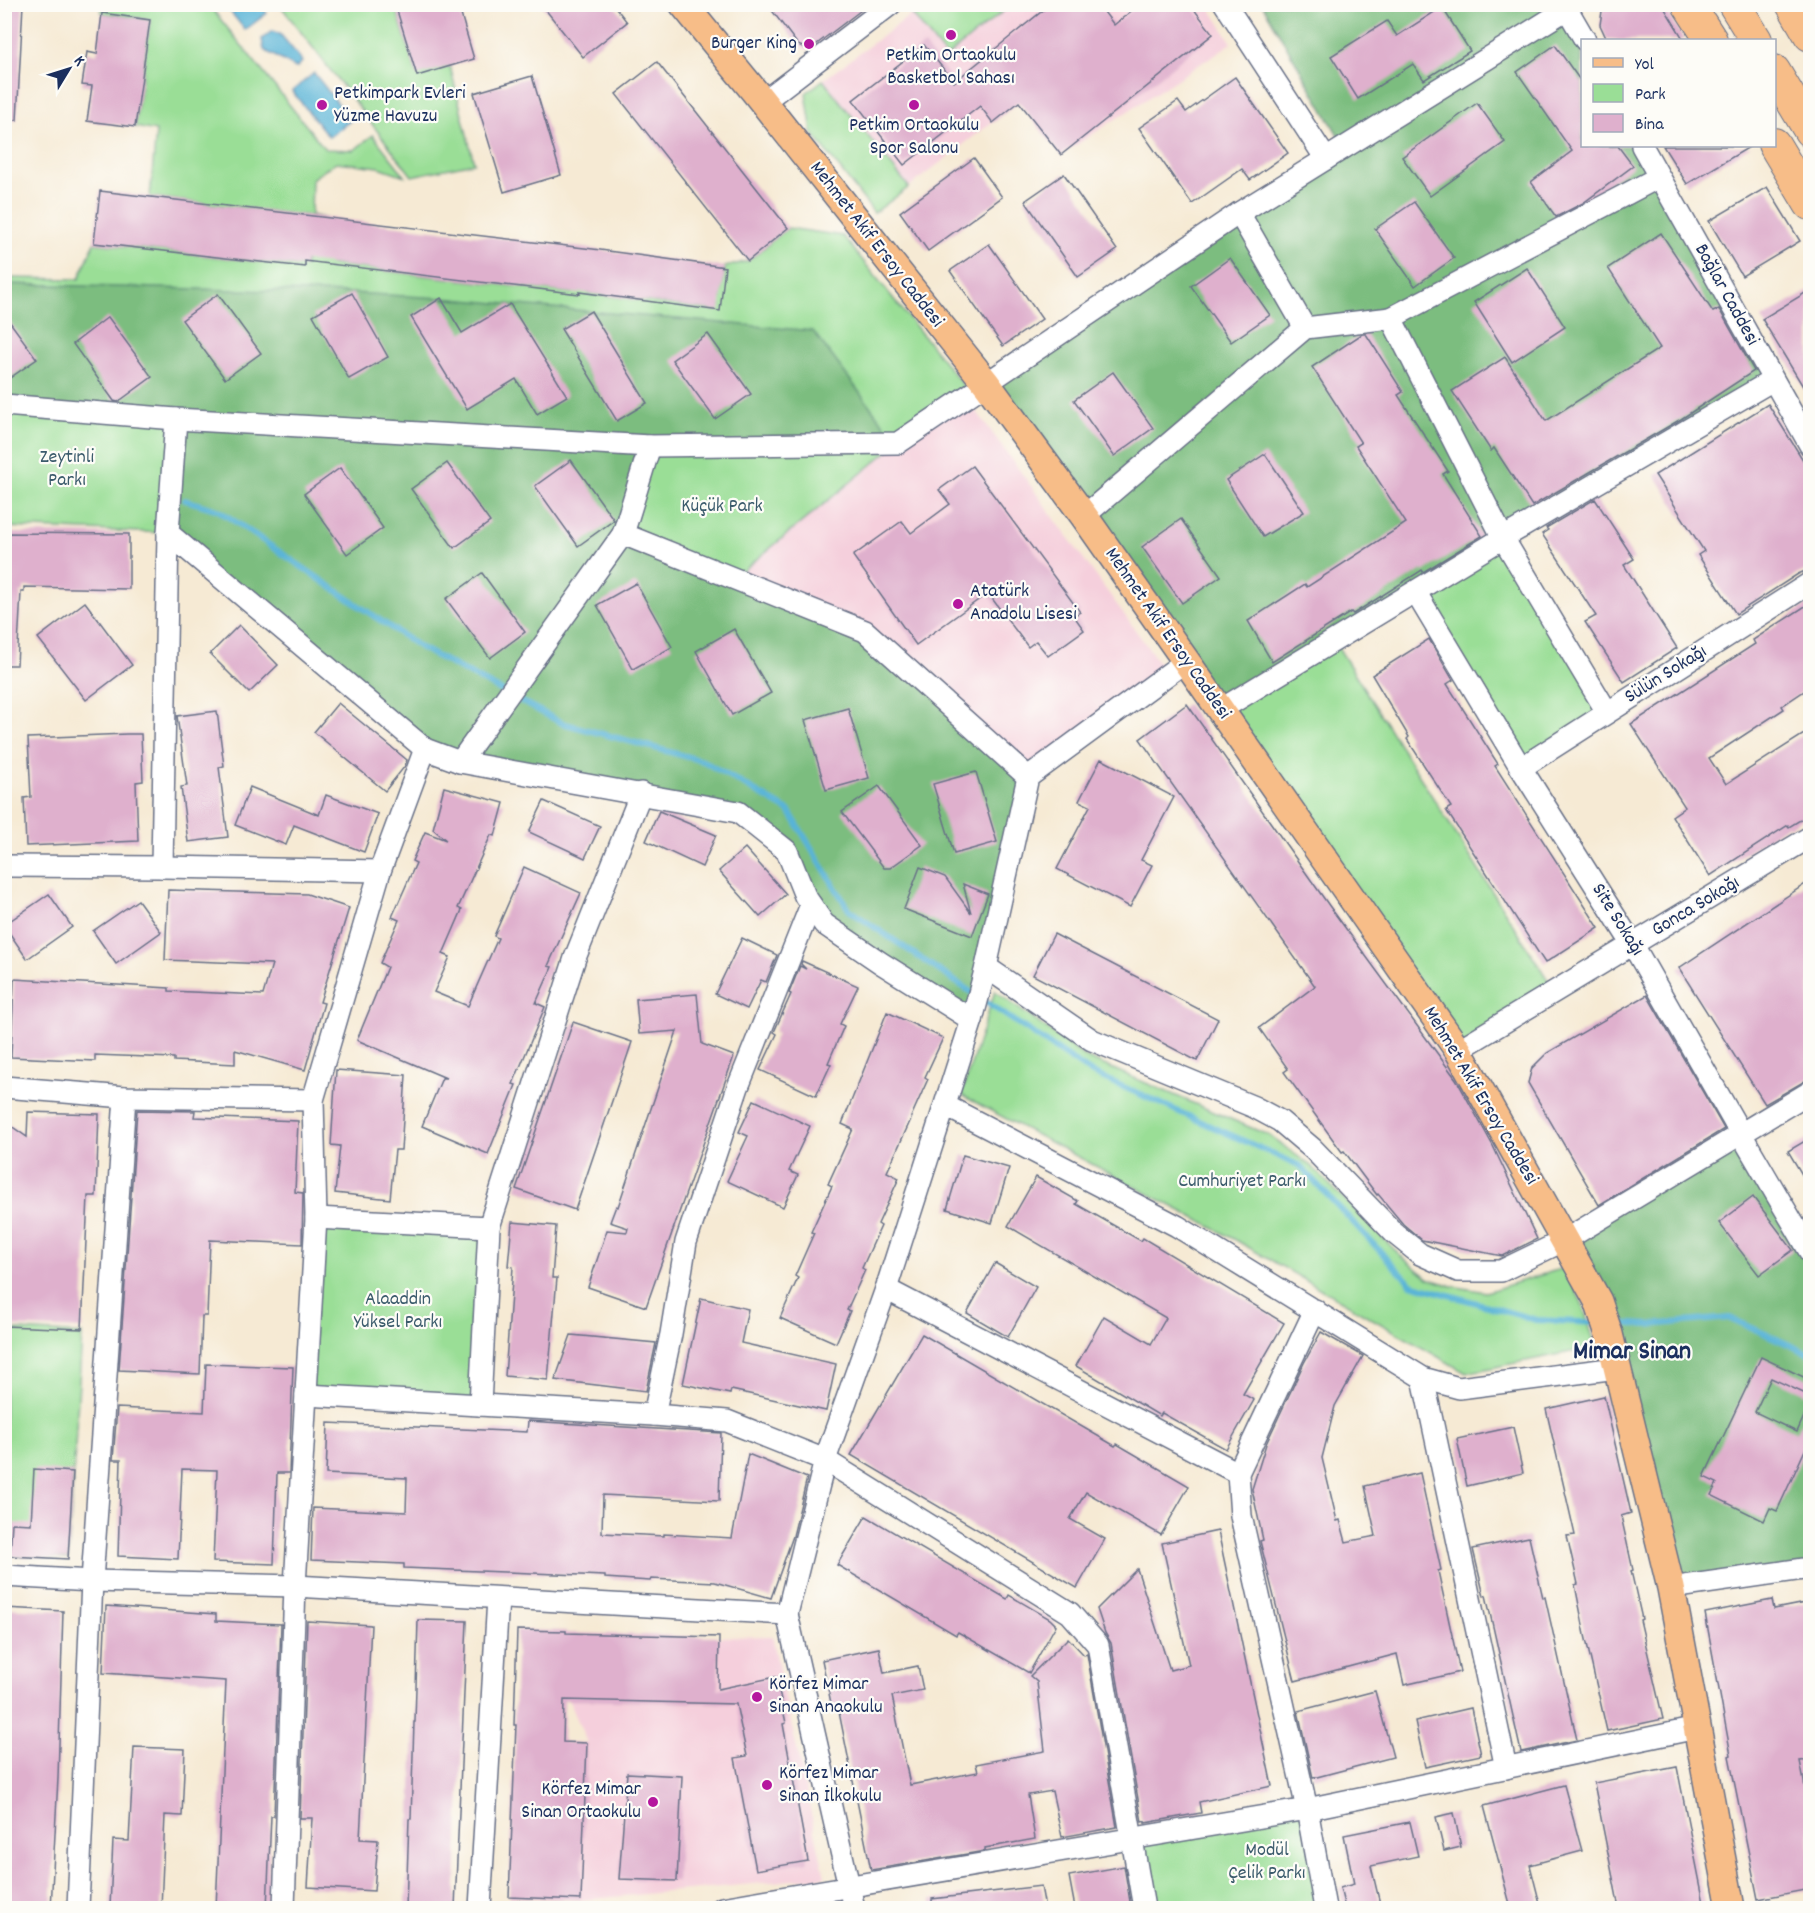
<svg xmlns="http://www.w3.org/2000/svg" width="1815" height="1913" viewBox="0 0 1815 1913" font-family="Dekko,sans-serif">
<rect width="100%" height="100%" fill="#fdfcf7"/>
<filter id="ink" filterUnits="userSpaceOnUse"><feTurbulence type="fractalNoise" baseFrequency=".0167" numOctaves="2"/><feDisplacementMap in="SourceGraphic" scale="12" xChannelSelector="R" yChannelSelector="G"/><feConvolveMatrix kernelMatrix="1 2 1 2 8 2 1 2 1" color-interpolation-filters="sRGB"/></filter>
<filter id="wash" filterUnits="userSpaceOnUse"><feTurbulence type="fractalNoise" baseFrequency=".008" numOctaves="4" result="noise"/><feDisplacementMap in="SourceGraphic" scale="24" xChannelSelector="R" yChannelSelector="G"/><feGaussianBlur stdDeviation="1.35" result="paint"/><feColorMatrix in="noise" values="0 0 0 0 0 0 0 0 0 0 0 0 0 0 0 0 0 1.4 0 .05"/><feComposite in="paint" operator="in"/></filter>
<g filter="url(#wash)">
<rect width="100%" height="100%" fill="#f6ead4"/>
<g fill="#f5cfdc">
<path d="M924 5H1208L1232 43 1061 155 1018 102 909 187 823 80Z"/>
<path d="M967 398 1168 675 1028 777 734 578 898 443Z"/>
<path d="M772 1636 825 1877 581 1900 587 1743 569 1700 718 1704 719 1637Z"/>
</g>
<g fill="#9ade96" stroke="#5a867a" stroke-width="1.5">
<path d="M924 4 1003 5 1006 9 946 57 912 14Z"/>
<path d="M101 5H209L325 149 354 150 373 135 405 176 379 167 336 162 312 179 311 215 334 220 329 264 572 293 577 249 588 293 719 311 725 267 748 261 788 228 843 236 971 395 898 443 734 578 77 286 5 284 4 278 79 279 94 243 305 267 310 216 150 197 156 131 135 127 150 20 102 13Z"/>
<path d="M280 5H395L417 75 450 66 474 163 412 176Z"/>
<path d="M823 80 909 187 874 213 812 133 806 93Z"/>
<path d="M5 405 176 419 168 533 5 527Z"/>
<path d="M1503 538 1607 712 1521 768 1416 593Z"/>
<path d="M1334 641 1555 991 1458 1050 1220 710Z"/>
<path d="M995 991 1085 1057 1268 1135 1310 1165 1404 1259 1428 1278 1452 1286 1486 1292 1564 1268 1582 1303 1596 1347 1466 1373 1234 1239 961 1095Z"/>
<path d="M316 1218 489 1227 480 1405 306 1395Z"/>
<path d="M4 1329 82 1334 68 1559 5 1555Z"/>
<path d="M1307 1809 1325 1908H1144L1131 1839Z"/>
</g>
<g fill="#7bbd7f" stroke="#4b766e" stroke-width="1.5">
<path d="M1262 4 1567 5 1582 40V146H1642L1773 380 1220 710 987 384 1345 147Z"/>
<path d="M5 284 352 293 441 298 813 331 898 443 650 446 623 534 865 631 1028 777 972 1020 824 924 787 851 738 812 425 749 168 533 176 419 5 405Z"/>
<path d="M1741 1134 1810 1252V1568L1671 1588 1609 1334 1565 1240Z"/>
</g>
<g fill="#59b4d7" stroke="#3a729a" stroke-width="1.5">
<path d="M225 5H261L267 13 245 30Z"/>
<path d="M272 31 280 34 300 58 302 62 296 68 264 50 262 39Z"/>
<path d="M314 73 351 120 329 137 292 91Z"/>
</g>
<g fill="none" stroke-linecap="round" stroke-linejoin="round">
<g stroke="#59b4d7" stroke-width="6">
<path d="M185 500 218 510 421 648 562 723 703 761 789 811 849 910 1090 1072 1300 1166 1411 1284 1536 1320 1599 1323"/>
<path d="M1612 1323 1649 1325 1730 1318 1810 1354"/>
</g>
</g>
<g id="blocks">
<g fill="#dfb0cd">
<path d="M4 4H23L17 120H4Z"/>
<path d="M395 4H458L474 59 417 76Z"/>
<path d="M541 4H613L627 22 583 57Z"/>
<path d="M767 4H869L809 50 798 45Z"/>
<path d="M1051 4H1098L1114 25 1140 4H1190L1213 34 1061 155 1019 102 993 123 980 106 904 165 853 100 924 45 954 82Z"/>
<path d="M1603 4H1662L1684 40H1607L1600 25Z"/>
<path d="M1442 7 1470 51 1424 80 1413 64 1358 99 1331 56 1387 21 1397 36Z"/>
<path d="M102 13 150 20 135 127 87 121 92 86 82 85 87 52 97 54Z"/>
<path d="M1555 45 1582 83V146H1618L1633 166 1583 203 1556 217 1531 182 1572 151 1517 72Z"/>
<path d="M657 62 788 228 748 261 616 94Z"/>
<path d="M532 76 561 175 504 192 474 93Z"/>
<path d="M1235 77 1288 153 1250 180 1242 169 1192 204 1139 128 1178 101 1186 112Z"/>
<path d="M1477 103 1505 142 1430 196 1402 157Z"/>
<path d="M1663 146H1751L1687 184Z"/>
<path d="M974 158 1002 197 928 251 900 212Z"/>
<path d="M1064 174 1117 250 1078 277 1025 201Z"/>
<path d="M1767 187 1800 241 1742 276 1709 221Z"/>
<path d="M100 191 593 249 725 267 720 311 579 292 580 294 305 261V267L94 243Z"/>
<path d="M1414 202 1454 258 1415 286 1375 229Z"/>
<path d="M1661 233 1713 312 1719 309 1754 371 1681 419 1532 506 1494 448 1491 451 1452 391 1505 357 1546 421 1660 348 1608 268Z"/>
<path d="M989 244 1042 319 1003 346 950 271Z"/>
<path d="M1230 258 1270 315 1231 342 1191 286Z"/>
<path d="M1527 268 1565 327 1512 362 1474 302Z"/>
<path d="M1810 290V398L1762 319Z"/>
<path d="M352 293 388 357 349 379 313 315Z"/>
<path d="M218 294 261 353 225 379 182 320Z"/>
<path d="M441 298 462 333 510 304 567 396 537 414 516 379 467 409 411 317Z"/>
<path d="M591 311 647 403 617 421 561 329Z"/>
<path d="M4 314 37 359 4 382Z"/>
<path d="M108 317 152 377 118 402 114 401 73 344Z"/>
<path d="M708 334 751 394 715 419 672 360Z"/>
<path d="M1362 334H1366L1403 392 1398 395 1448 471 1443 474 1482 536 1423 572 1422 570 1353 614 1351 612 1272 662 1248 621 1305 584 1307 587 1406 523 1356 446 1361 443 1312 367Z"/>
<path d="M1113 372 1153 428 1114 456 1074 400Z"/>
<path d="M1768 404 1810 471V569L1798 574 1736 614 1698 555 1704 551 1655 475Z"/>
<path d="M1265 454 1304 512 1263 537 1226 480Z"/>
<path d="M571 460 614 520 578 546 535 486Z"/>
<path d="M447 463 490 522 454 548 411 489Z"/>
<path d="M972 466 1080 612 1074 616 1084 630 1048 656 1036 641 1028 647 988 593 916 645 853 556 902 521 911 533 950 504 939 490Z"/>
<path d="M340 468 383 528 347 554 304 494Z"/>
<path d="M1595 499 1634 559 1624 565 1677 648 1624 682 1585 622 1596 616 1542 534 1548 530 1546 528Z"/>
<path d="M1181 519 1221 576 1182 603 1142 547Z"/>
<path d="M4 533 129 534V589L24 587V592H21L17 665H4Z"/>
<path d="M482 573 525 632 490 658 446 599Z"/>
<path d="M636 583 672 647 633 669 597 605Z"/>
<path d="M85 602 132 665 86 700 38 638Z"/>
<path d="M1810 603V687L1782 706 1784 709 1709 758 1726 784 1804 734 1810 744V814L1789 827 1788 825 1710 876 1672 816 1685 807 1631 724 1755 644 1753 640Z"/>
<path d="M239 625 278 665 249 693 210 654Z"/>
<path d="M734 629 771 693 732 715 696 651Z"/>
<path d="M1429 639 1453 680 1447 684 1498 764 1495 766 1599 928 1545 963 1446 810 1451 807 1407 739 1409 737 1372 675Z"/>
<path d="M338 703 407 760 405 766 385 791 314 732Z"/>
<path d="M1187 704 1330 907 1456 1079 1493 1146 1537 1239 1502 1256 1422 1240 1403 1224 1378 1194 1377 1195 1344 1151 1342 1152 1284 1072 1288 1069 1259 1028 1315 986 1140 739Z"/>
<path d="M848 708 869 778 826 790 805 720Z"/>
<path d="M217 711 224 766 219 767 228 837 188 842 181 787 187 786 177 716Z"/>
<path d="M127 734H141L143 781 136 782 138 841 26 846 24 798 31 797 28 738Z"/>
<path d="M1101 759 1174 797 1141 860 1152 865 1130 907 1057 869 1090 806 1079 801Z"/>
<path d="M976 772 997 842 954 854 933 784Z"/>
<path d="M879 786 922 845 890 868H884L842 812Z"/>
<path d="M250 787 319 815 326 795 378 814 364 852 294 825 286 845 235 825Z"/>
<path d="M444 787 504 803 495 836 491 835 458 908 462 910 443 954 450 957 434 992 468 1006 498 938 494 936 524 867 581 893 548 966 552 967 536 1003 545 1007 513 1084 516 1085 488 1154 422 1126 442 1078H446L357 1040 387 967 380 963 399 920 392 917 416 863 412 861 425 832 446 840 433 829Z"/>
<path d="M544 801 600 826 585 858 529 832Z"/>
<path d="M659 811 716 835 702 867 646 841Z"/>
<path d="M745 848 786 894 760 917 719 871Z"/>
<path d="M920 867 945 877 971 913 963 884 988 894 972 936 904 909Z"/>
<path d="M1810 881V1078L1765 1104 1679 968Z"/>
<path d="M168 890 307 894 349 908 320 1002 324 1003 305 1070 235 1050V1064L174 1061V1058L95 1055V1061L11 1057 14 979 169 988V991L263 995 272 964 165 960Z"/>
<path d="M49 894 72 927 27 959 4 925Z"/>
<path d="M138 900 161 932 116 964 93 931Z"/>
<path d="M1054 934 1218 1019 1197 1061 1033 975Z"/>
<path d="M742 938 777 955 766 982 761 980 747 1009 715 994Z"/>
<path d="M802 961 858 986 840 1024 844 1026 828 1063 831 1064 816 1096 760 1070 777 1034 774 1032 791 994 789 993 800 966 806 969 801 964Z"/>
<path d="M697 994 702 1044 734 1056 646 1307 588 1287 607 1230 627 1232 628 1228 610 1222 616 1206 618 1207 677 1031 639 1034 636 999Z"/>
<path d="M1647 995 1724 1129 1599 1205 1528 1083 1532 1068 1547 1053Z"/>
<path d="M887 1012 943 1038 925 1077 928 1079 911 1117H912L887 1172 899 1178 878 1224 881 1226 862 1268 865 1270 847 1310 850 1311 836 1343 780 1318 798 1278 795 1276 814 1233 811 1232 832 1186 828 1184 853 1129 842 1124Z"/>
<path d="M573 1022 632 1042 575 1210 516 1189Z"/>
<path d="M336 1070 406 1075 401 1150H395L390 1199 335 1193 340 1146 331 1145Z"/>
<path d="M754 1100 810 1126 789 1171 798 1175 783 1207 727 1181 748 1136 739 1132Z"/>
<path d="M137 1110 195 1111 194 1117 298 1121 295 1192 303 1193 302 1244 210 1240 207 1316H202L200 1374 119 1370Z"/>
<path d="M28 1112 99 1114 96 1196H88L82 1329 4 1326V1121L27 1137Z"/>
<path d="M1810 1138V1188L1788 1151Z"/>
<path d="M963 1155 1009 1168 992 1223 947 1209Z"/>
<path d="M1036 1177 1078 1201 1076 1204 1141 1241 1143 1238 1284 1323 1243 1394 1254 1400 1226 1449 1162 1413 1160 1416 1076 1366 1104 1316 1151 1344 1166 1318 1008 1226Z"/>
<path d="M1753 1197 1793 1250 1759 1275 1719 1223Z"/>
<path d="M512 1222 556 1226 552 1278H557L548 1380 505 1376 513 1267 508 1266Z"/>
<path d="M995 1263 1036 1287 1008 1337 967 1313Z"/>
<path d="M701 1298 748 1309 741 1343 836 1364 826 1411 731 1390 730 1394 683 1384Z"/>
<path d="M1321 1332 1363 1356 1335 1406 1322 1458 1337 1521 1340 1520 1346 1542 1376 1536 1365 1486 1420 1473 1441 1570 1438 1571 1460 1672 1404 1685 1397 1654 1295 1681 1260 1541 1263 1540 1252 1489 1266 1444 1304 1363Z"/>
<path d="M922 1334 1115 1446 1117 1444 1189 1486 1161 1535 1086 1492 1070 1519 1105 1539 1077 1588 851 1455Z"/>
<path d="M571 1335 656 1343 646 1391 555 1380Z"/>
<path d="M1761 1357 1810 1380V1396L1771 1378 1755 1412 1797 1432 1810 1403V1439L1777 1511 1770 1508 1764 1521 1711 1495 1717 1483 1704 1477Z"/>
<path d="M206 1364 293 1367 289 1473H277L274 1564 213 1562 217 1470 182 1469 178 1559 118 1556 121 1460H113L117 1408 204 1412Z"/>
<path d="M1604 1396 1631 1513 1621 1516 1633 1570 1631 1571 1642 1619 1640 1620 1663 1719 1607 1731 1585 1635 1575 1585 1578 1584 1567 1536 1575 1535 1546 1409Z"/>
<path d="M528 1421 721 1433 719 1501 603 1495 602 1533 664 1536V1534L732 1538 748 1454 807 1478 793 1536 771 1598 715 1582 651 1579 650 1581 605 1578V1576L404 1568V1564L311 1560 313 1508 406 1512 407 1478 326 1474 328 1423 527 1432Z"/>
<path d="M1513 1427 1523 1473 1467 1486 1457 1439Z"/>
<path d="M34 1469 73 1472 68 1559 10 1556 12 1523 31 1524Z"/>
<path d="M866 1516 1007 1599 1009 1595 1050 1619 1056 1625 1029 1673 958 1632 956 1635 837 1565Z"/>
<path d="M1218 1531 1272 1786 1199 1802 1201 1813 1145 1823V1821L1142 1822 1111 1643 1105 1633 1097 1609 1137 1569 1170 1670 1189 1665 1162 1543Z"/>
<path d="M1529 1537 1543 1598 1545 1597 1577 1740 1521 1752 1486 1595 1484 1596 1473 1549Z"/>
<path d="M1772 1600 1774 1609 1810 1602V1760L1800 1761 1810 1813V1889L1758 1899 1729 1756 1731 1755 1705 1613Z"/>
<path d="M106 1606 216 1614V1621L281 1624 274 1816H271L267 1908H216L226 1681 103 1673Z"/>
<path d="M4 1608 63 1611 58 1778 51 1908H4Z"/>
<path d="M418 1620 467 1621 455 1908H406L409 1819H411L414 1722H415Z"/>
<path d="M307 1621 371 1625 360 1839 378 1840 374 1891 308 1887 312 1818H300Z"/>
<path d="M517 1630 566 1631V1633L719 1637 718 1689 776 1677 786 1723 783 1724 808 1861 756 1870 735 1758 747 1756 736 1704 564 1700 563 1742 587 1743 581 1900 509 1897 516 1725H514Z"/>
<path d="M1068 1638 1084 1655 1087 1654 1117 1827 1062 1837 1052 1791 1028 1795 1035 1839 985 1848V1851L871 1870 838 1707 832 1708 822 1660 879 1648 884 1673 918 1666 923 1690 892 1696 910 1785 978 1772 976 1764 1045 1751 1037 1682 1030 1676Z"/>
<path d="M1375 1691 1393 1757 1313 1778 1298 1711Z"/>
<path d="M1471 1708 1481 1755 1425 1767 1415 1721Z"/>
<path d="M134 1747 185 1749 182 1816 165 1815 161 1908 110 1907 113 1840 129 1841Z"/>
<path d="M1677 1767 1705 1908H1619L1594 1783Z"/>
<path d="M627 1773 682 1776 677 1881 619 1879Z"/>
<path d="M1564 1785 1582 1851 1530 1865 1541 1908H1511L1484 1806Z"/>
<path d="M1454 1813 1461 1847 1444 1851 1436 1817Z"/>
<path d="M1410 1822 1418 1856 1371 1866 1381 1908H1345L1340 1888 1354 1884 1344 1835Z"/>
<path d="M1124 1866 1131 1908H1075L1069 1876Z"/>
<path d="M1041 1886 1045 1908H932V1899Z"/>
</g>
</g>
</g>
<g filter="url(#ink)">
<use href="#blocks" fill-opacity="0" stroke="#687087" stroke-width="1.5"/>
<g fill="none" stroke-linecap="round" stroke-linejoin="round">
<defs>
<g id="minor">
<path d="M1225 4 1326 159"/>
<path d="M1567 4V9L1585 40"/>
<path d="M763 102 891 4"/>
<path d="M1642 146 1810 445"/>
<path d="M1239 213 1305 328"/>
<path d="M4 405 176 419 650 446 898 443 1239 213 1567 9"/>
<path d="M1084 516 1305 328 1391 318"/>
<path d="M168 533 425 749 460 762 738 812 787 851 805 896 824 924 881 963 972 1020"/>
<path d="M623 534 865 631 1028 777"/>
<path d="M1416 593 1521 768 1633 945 1741 1134 1810 1252"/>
<path d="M1220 710 1503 538 1773 380"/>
<path d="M1607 712 1503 538 1391 318 1659 177"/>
<path d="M460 762 623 534 650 446"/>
<path d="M1521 768 1810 583"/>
<path d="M4 866 162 867 380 871"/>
<path d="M162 867 168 533 176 419"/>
<path d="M986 967 1092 1040 1254 1107 1280 1121 1313 1149 1394 1233 1420 1254 1458 1271H1501L1565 1240 1810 1092"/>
<path d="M1458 1050 1810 837"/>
<path d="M4 1087 125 1097 313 1100"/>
<path d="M946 1106 1177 1226 1423 1378 1459 1388 1617 1368"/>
<path d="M316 1218 489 1227"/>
<path d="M886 1289 1238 1473"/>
<path d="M1315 1310 1238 1473 1241 1516 1307 1809 1325 1908"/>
<path d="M1423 1378 1506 1768"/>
<path d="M306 1395 654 1415 727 1421 825 1460 1070 1613 1098 1645 1144 1908"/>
<path d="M480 1405 489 1227 575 958 641 793"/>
<path d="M654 1415 671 1334 686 1242 738 1087 811 905"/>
<path d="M4 1576 92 1581 295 1586 787 1614"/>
<path d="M1671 1588 1810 1568"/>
<path d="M78 1908 92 1581 125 1097"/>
<path d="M284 1908 295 1586 316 1218 313 1100 380 871 425 749"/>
<path d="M480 1908 498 1598"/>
<path d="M722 1908 1307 1809 1697 1728"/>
<path d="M854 1908 787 1614 825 1460 886 1289 972 1020 986 967 1028 777 1186 661"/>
</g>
<path id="major" d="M683 4 755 92 987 384 1084 516 1186 661 1458 1050 1598 1301 1609 1334 1671 1588 1731 1908"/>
<g id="highway">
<path d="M1688 4 1711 40"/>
<path d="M1734 4 1756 40"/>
<path d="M1792 4 1810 35"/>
<path d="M1774 71 1810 131"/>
<path d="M1774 144 1810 204"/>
</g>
</defs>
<use href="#minor" stroke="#687087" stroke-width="24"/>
<use href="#major" stroke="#687087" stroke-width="30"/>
<use href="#highway" stroke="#687087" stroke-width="34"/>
<use href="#minor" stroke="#fff" stroke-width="21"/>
<use href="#major" stroke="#f7bd88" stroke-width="27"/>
<use href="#highway" stroke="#f7bd88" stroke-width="32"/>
</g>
</g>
<g fill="#b5179e" stroke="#fdfcf7" stroke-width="2">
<circle cx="951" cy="35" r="6"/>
<circle cx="809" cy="44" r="6"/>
<circle cx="322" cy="105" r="6"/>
<circle cx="914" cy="105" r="6"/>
<circle cx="958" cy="604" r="6"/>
<circle cx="757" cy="1697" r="6"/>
<circle cx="767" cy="1785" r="6"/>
<circle cx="653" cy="1802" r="6"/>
</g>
<g text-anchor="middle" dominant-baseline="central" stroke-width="4.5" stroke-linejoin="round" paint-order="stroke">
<g font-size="20" fill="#1b2f5e" stroke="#fdfcf7" text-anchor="start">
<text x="797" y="44" text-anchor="end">Burger King</text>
<text x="951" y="56" text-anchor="middle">Petkim Ortaokulu<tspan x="951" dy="23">Basketbol Sahası</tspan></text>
<text x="334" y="94">Petkimpark Evleri<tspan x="334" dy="23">Yüzme Havuzu</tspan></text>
<text x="914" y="126" text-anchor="middle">Petkim Ortaokulu<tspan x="914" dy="23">Spor Salonu</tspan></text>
<text x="970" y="592">Atatürk<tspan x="970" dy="23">Anadolu Lisesi</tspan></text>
<text x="769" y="1685">Körfez Mimar<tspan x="769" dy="23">Sinan Anaokulu</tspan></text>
<text x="779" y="1774">Körfez Mimar<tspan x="779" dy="23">Sinan İlkokulu</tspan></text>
<text x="641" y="1790" text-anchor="end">Körfez Mimar<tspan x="641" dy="23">Sinan Ortaokulu</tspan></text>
</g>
<g font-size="20" fill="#1b2f5e" stroke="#fdfcf7">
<text transform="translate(876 245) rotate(52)">Mehmet Akif Ersoy Caddesi</text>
<text transform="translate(1726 295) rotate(61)">Bağlar Caddesi</text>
<text transform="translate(1167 634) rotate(55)">Mehmet Akif Ersoy Caddesi</text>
<text transform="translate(1666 675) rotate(-32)">Sülün Sokağı</text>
<text transform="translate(1696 907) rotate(-31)">Gonca Sokağı</text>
<text transform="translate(1617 920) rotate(58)">Site Sokağı</text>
<text transform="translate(1480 1096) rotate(59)">Mehmet Akif Ersoy Caddesi</text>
</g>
<g font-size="20" fill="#3b5b6c" stroke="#fdfcf7">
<text x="67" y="458">Zeytinli<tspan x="67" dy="23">Parkı</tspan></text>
<text x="722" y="507">Küçük Park</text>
<text x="1242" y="1182">Cumhuriyet Parkı</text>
<text x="398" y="1300">Alaaddin<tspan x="398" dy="23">Yüksel Parkı</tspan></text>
<text x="1267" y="1851">Modül<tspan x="1267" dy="23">Çelik Parkı</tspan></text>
</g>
<g font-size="26" font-weight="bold" fill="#1b2f5e" stroke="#fdfcf7">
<text x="1632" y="1352">Mimar Sinan</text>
</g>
</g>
<rect width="1815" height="1913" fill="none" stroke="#fdfcf7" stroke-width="24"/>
<rect x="1581" y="39" width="195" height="108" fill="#fdfcf7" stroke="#a3aaba" stroke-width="1.5"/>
<rect x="1593" y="58" width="30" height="9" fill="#f7bd88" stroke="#a3aaba" stroke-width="1.5"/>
<text x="1635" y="69" font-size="18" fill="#1b2f5e">Yol</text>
<rect x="1593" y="84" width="30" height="18" fill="#9ade96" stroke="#a3aaba" stroke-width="1.5"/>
<text x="1635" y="99" font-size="18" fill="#1b2f5e">Park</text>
<rect x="1593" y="114" width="30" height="18" fill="#dfb0cd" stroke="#a3aaba" stroke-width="1.5"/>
<text x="1635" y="129" font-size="18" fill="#1b2f5e">Bina</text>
<g transform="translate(69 69) rotate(52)" stroke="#fdfcf7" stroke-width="4.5" paint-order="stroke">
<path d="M0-4.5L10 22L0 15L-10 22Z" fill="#1b2f5e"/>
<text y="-9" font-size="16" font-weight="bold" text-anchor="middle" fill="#1b2f5e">K</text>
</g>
</svg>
